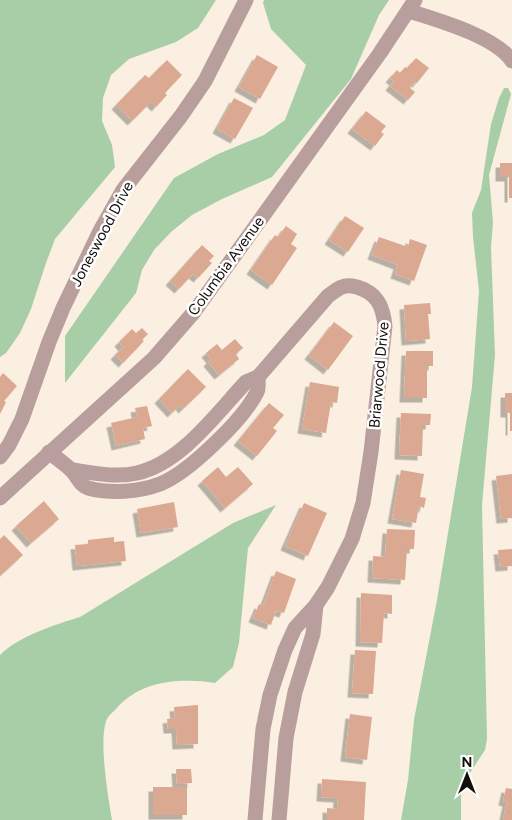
<svg xmlns="http://www.w3.org/2000/svg" width="512" height="820" viewBox="0 0 512 820" font-family="Figtree,sans-serif">
<defs>
<filter id="shadow"><feDropShadow dx="-4.5" dy="4.5" stdDeviation="0" flood-color="#0004"/></filter>
</defs>
<rect width="100%" height="100%" fill="#faefe0"/>
<g fill="#a8cea7">
<path d="M0 0H216L198 28 176 42 129 59 111 75 103 98 102 121 112 145 115 167 55 239 46 263 31 309 20 333 6 353 0 357Z"/>
<path d="M264 0H389L379 15 351 79 272 177 222 199 192 215 171 232 154 250 142 270 136 293 65 383V336L174 178 218 154 264 135 285 120 306 65 271 29 263 3Z"/>
<path d="M504 88H508L511 94 489 175 493 222 491 247 495 355 482 505 487 739 485 750 464 782 461 793V820H401L408 780 414 720 437 600 472 387 479 291 473 237 472 213 481 190 491 124 499 98Z"/>
<path d="M276 505 248 548 239 643 233 667 215 683C180 678 141 680 116 709 113 712 108 716 106 721 99 743 108 796 112 820H0V655C19 636 54 625 80 617L233 523Z"/>
</g>
<g fill="#dba891" filter="url(#shadow)">
<path d="M257 55 278 67 260 99 239 87Z"/>
<path d="M416 58 429 68 417 83 415 82 410 88 415 92 408 100 390 86 394 81 390 78 397 70 400 73 405 67 407 68Z"/>
<path d="M167 60 182 75 165 93 167 95 156 107 151 102 132 121 116 105 145 75 149 78Z"/>
<path d="M234 98 253 108 235 139 217 129Z"/>
<path d="M366 111 386 126 381 132 384 134 375 146 352 129Z"/>
<path d="M500 163H512V198H509V177H500Z"/>
<path d="M345 216 364 228 348 252 329 240Z"/>
<path d="M286 226 297 234 291 244 297 248 272 285 251 270 275 235 278 237Z"/>
<path d="M379 237 408 247 410 239 427 245 414 281 395 274 398 265 372 255Z"/>
<path d="M202 245 214 256 209 261 212 263 198 278 193 274 179 289 170 281Z"/>
<path d="M430 303 431 314H428L430 339 406 341 404 305Z"/>
<path d="M334 322 353 336 328 370 309 355Z"/>
<path d="M142 328 148 334 142 340 144 341 123 363 115 355 123 347 119 342 132 329 136 333Z"/>
<path d="M235 339 243 348 236 354 239 359 219 375 208 362 211 359 206 353 217 344 222 350Z"/>
<path d="M406 351H433V366H427V398H404Z"/>
<path d="M188 369 206 387 183 409 180 405 172 413 159 399Z"/>
<path d="M3 373 17 386 4 401 6 402 0 414V377Z"/>
<path d="M310 382 339 387 337 403 331 402 326 433 302 429Z"/>
<path d="M505 393H512V431H510V413H505Z"/>
<path d="M269 403 284 415 273 428 277 431 257 456 238 441Z"/>
<path d="M147 406 152 426 143 428 145 439 116 446 111 423 137 417 135 408Z"/>
<path d="M401 413 431 414 430 425H423L422 456 399 455Z"/>
<path d="M218 467 226 477 238 467 253 484 225 508 202 481Z"/>
<path d="M401 470 424 474 420 497 426 498 424 508 419 506 416 523 392 519Z"/>
<path d="M512 474V518L501 519 496 476Z"/>
<path d="M44 501 59 519 31 543 16 526Z"/>
<path d="M174 502 178 527 141 533 137 509Z"/>
<path d="M304 503 327 513 308 556 285 546Z"/>
<path d="M387 529 415 530 414 549H407L405 580 372 578 373 556 385 557Z"/>
<path d="M4 535 23 555 0 576V539Z"/>
<path d="M114 537V542L124 541 126 561 77 566 75 545 88 544V540Z"/>
<path d="M512 549V566L500 567 498 550Z"/>
<path d="M276 571 296 579 284 613 276 611 271 625 253 618 259 604 263 606Z"/>
<path d="M361 593 392 595V614L384 613 382 643 360 642Z"/>
<path d="M355 650 376 651 373 694 352 693Z"/>
<path d="M198 705V744L177 745 176 729H168L167 719 175 718 174 707Z"/>
<path d="M350 714 372 717 367 760 345 757Z"/>
<path d="M176 769H191L192 783 177 784Z"/>
<path d="M322 779 366 782 364 820H327V808L337 809 338 798 321 797Z"/>
<rect x="153" y="787" width="34" height="28"/>
<path d="M506 788 512 789V820H503L507 802 503 801Z"/>
</g>
<g fill="none" stroke-linecap="round" stroke-linejoin="round">
<g stroke="#b89e9d" stroke-width="15">
<path d="M409 11C437 20 495 36 512 61"/>
<path d="M49 452C57 459 66 464 73 472 78 478 80 485 88 488 110 494 139 492 160 484 188 473 243 420 257 392 259 388 258 382 258 377"/>
<path d="M0 457 9 445 22 419 49 342 63 308 100 231 123 190 181 116 205 81 246 0"/>
<path d="M72 470C93 473 116 478 137 473 181 463 216 414 246 382L258 377 328 296C332 293 337 289 342 287 346 285 353 286 357 287 377 293 383 306 385 326L371 452 363 503 352 539 328 587 316 605 295 628 285 650 270 695 263 729 255 820"/>
<path d="M0 498 154 358 194 312 380 53 415 0"/>
<path d="M279 820 286 738 295 692 313 634 316 605"/>
</g>
</g>
<g text-anchor="middle" dominant-baseline="central" stroke-width="5" stroke-linejoin="round" paint-order="stroke">
<g font-size="15" fill="#120f0a" stroke="#fff">
<text transform="translate(102 234) rotate(-62)">Joneswood Drive</text>
<text transform="translate(226 266) rotate(-54)">Columbia Avenue</text>
<text transform="translate(379 375) rotate(-85)">Briarwood Drive</text>
</g>
</g>
<g transform="translate(467 775)" stroke="#ffffff" stroke-width="4" paint-order="stroke">
<path d="M0-4L9 19L0 12L-9 19Z" fill="#120f0a"/>
<text y="-8" font-size="14" font-weight="bold" text-anchor="middle" fill="#120f0a">N</text>
</g>
</svg>
